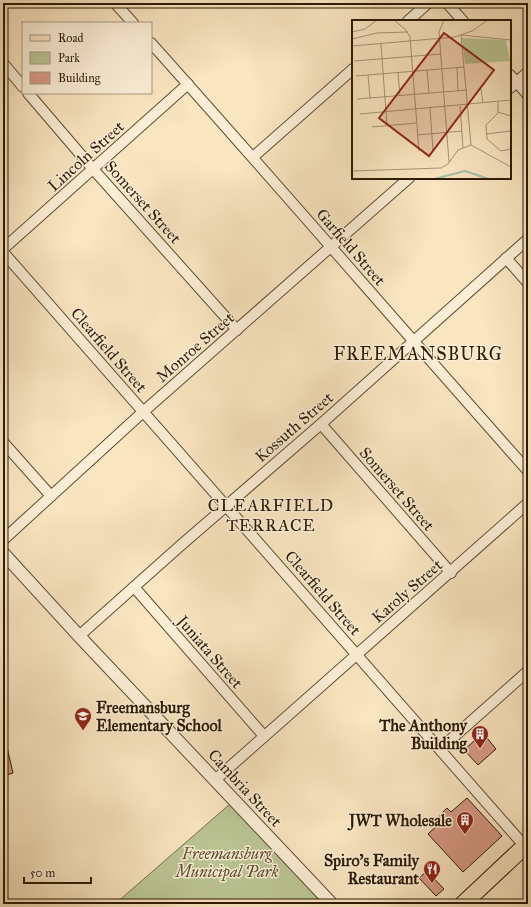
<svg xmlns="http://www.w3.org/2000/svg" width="531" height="907" viewBox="0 0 531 907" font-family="'IM FELL Great Primer',serif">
<rect width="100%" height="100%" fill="#f9e5c0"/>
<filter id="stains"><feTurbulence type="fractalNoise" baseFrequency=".005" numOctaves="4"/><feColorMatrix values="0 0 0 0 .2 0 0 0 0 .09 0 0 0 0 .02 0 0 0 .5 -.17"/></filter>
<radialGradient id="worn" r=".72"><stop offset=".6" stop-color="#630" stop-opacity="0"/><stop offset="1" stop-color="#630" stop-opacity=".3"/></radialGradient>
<path fill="#bbc594" stroke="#74704c" d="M230 804 323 904H115Z"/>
<g fill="#d79985" stroke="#2d1b05">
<path d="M483 733 496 749 478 765 464 750Z"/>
<path d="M3 743H6L13 773 3 776Z"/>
<path d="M467 798 502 836 463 872 428 834 443 820 439 816 447 808 451 812Z"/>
<path d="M427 871 444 889 436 896 419 878Z"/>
</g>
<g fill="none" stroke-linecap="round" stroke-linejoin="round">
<defs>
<g id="minor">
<path d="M115 3 133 23"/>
<path d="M447 3 463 21"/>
<path d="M408 21 428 3"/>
<path d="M151 43C278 185 402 329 528 471"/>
<path d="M3 63 23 87"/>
<path d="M510 75 528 95"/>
<path d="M510 88 528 72"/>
<path d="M28 93 93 169 237 330"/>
<path d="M253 157 353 69"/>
<path d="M3 249 188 84"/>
<path d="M3 252 528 850"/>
<path d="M506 258 528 283"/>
<path d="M321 424 451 573"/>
<path d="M3 442 51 496"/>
<path d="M3 540 143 412 409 178"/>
<path d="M134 587 264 736"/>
<path d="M79 636 180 546 321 424 528 239"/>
<path d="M440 749 528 671"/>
<path d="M215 780 528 503"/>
</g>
<path id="tertiary" d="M3 553 79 636 332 904"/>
<path id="primary" d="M463 904 528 843"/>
</defs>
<use href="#minor" stroke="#604e34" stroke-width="12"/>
<use href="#tertiary" stroke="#604e34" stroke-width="14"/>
<use href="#primary" stroke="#2d1b05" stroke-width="18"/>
<use href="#minor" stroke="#fbeed6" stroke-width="10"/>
<use href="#tertiary" stroke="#fbeed6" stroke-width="12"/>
<use href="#primary" stroke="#f9e5c0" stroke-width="16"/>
</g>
<defs>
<symbol id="school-pin" viewBox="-11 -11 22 30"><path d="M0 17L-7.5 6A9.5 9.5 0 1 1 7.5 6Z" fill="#8f2418" stroke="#fbeed6"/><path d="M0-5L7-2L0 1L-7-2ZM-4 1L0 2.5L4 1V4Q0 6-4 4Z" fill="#fff"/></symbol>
<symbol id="building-pin" viewBox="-11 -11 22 30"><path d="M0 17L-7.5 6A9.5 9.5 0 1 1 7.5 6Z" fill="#8f2418" stroke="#fbeed6"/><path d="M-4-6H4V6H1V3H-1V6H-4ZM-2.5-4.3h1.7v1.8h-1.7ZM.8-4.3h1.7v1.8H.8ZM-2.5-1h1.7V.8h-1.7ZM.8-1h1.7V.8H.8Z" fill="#fff"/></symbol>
<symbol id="restaurant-pin" viewBox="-11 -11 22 30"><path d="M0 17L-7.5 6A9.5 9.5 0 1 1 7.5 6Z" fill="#8f2418" stroke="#fbeed6"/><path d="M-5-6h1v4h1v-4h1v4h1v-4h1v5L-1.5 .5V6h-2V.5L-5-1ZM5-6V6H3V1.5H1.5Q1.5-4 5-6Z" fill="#fff"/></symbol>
</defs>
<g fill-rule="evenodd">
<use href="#school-pin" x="73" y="706" width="20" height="27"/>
<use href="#building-pin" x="470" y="724" width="20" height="27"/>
<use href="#building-pin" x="455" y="810" width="20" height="27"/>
<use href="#restaurant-pin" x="422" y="859" width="20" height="27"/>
</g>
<g text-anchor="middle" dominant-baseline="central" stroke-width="3" stroke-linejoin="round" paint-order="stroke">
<g font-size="16" fill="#2d1b05" stroke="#fbeed6">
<text transform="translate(86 156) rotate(-42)">Lincoln Street</text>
<text transform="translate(143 202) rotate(48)">Somerset Street</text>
<text transform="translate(351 247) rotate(49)">Garfield Street</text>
<text transform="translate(195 347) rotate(-41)">Monroe Street</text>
<text transform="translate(109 350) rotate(49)">Clearfield Street</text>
<text transform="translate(294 427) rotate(-41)">Kossuth Street</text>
<text transform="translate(397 489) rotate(49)">Somerset Street</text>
<text transform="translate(407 591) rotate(-41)">Karoly Street</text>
<text transform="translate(323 593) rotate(49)">Clearfield Street</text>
<text transform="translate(210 652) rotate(49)">Juniata Street</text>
<text transform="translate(245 788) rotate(47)">Cambria Street</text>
</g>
<g font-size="16" font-weight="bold" fill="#2d1b05" stroke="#fbeed6" text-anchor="end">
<text x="96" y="707" text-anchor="start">Freemansburg<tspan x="96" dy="18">Elementary School</tspan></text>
<text x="467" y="725">The Anthony<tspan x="467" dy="18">Building</tspan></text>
<text x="452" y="820">JWT Wholesale</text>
<text x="419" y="860">Spiro's Family<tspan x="419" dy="18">Restaurant</tspan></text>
</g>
<g font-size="16" font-style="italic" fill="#584e30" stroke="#fbeed6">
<text x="227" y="853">Freemansburg<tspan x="227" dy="18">Municipal Park</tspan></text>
</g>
<g font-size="17" letter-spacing="1" fill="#2d1b05" stroke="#fbeed6">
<text x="271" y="505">CLEARFIELD<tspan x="271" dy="20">TERRACE</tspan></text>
</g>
<g font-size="18" letter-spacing="1" fill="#2d1b05" stroke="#fbeed6">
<text x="418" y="354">FREEMANSBURG</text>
</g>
</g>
<g transform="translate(352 20)">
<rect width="159" height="159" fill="#f9e5c0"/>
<path d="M110 18 154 20 158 41 113 44Z" fill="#bbc594"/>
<path fill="none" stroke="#9ebfae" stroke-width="2" d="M82 159 113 151 137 159"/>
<path fill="none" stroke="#a79475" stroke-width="1" d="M42 0 54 10 58 17 67 131M92 0 87 12 97 142M0 12 13 9 25 0M0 19 25 13 56 12M29 24 35 106M0 26 103 17 120 11 136 0M2 41 89 34M105 48 106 71M75 50 77 73M46 52 48 76M16 55 18 78M4 56 112 47M129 69 131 83M5 79 115 70M146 82V93L134 105 135 119 149 131 159 129M108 86 111 128M78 88 81 131M146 92 159 96M8 94 159 80M20 107 64 103M134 114 159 111M65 115 110 111M119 125 109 15 159 20M0 151 89 148 96 144 106 130 119 125 159 147"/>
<path fill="#8f2418" fill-opacity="0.15" stroke="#8f2418" stroke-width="2" d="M92 13 142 50 77 136 27 98Z"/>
<rect width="159" height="159" fill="none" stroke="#2d1b05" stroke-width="2"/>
</g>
<rect width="531" height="907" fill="none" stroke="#f9e5c0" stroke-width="16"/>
<rect x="4" y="4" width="523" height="899" fill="none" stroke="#2d1b05" stroke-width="2"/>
<rect x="8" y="8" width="515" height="891" fill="none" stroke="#2d1b05"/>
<rect x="22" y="22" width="130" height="72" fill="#fbeed6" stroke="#a99a82"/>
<rect x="30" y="35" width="20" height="6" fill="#f9e5c0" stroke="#a99a82"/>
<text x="58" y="42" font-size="12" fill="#2d1b05">Road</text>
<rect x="30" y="52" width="20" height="12" fill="#bbc594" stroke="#a99a82"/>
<text x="58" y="62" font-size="12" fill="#2d1b05">Park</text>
<rect x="30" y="72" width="20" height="12" fill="#d79985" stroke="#a99a82"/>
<text x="58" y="82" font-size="12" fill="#2d1b05">Building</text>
<path d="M24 877v6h67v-6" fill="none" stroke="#2d1b05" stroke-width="2"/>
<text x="30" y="877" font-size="12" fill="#2d1b05" stroke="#fbeed6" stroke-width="3" paint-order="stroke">50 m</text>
<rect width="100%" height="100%" filter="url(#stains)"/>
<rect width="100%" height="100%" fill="url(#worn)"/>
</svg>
